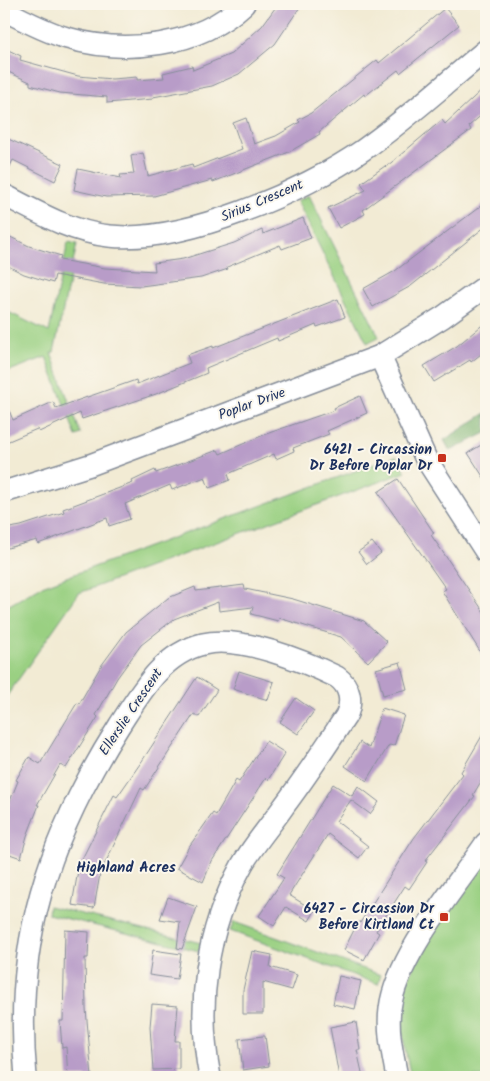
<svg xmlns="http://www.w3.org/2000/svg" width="490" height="1081" viewBox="0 0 490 1081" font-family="Kalam,sans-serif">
<rect width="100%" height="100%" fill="#fbf7ec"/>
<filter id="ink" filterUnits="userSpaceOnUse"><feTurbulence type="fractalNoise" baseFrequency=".02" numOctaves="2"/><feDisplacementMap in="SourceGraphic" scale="10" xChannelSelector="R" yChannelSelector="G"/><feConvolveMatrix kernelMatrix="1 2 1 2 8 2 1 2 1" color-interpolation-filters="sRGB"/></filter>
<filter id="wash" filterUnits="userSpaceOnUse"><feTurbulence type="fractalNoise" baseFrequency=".0096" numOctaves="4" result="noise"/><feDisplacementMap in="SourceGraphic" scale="20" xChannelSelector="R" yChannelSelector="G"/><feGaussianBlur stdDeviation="1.12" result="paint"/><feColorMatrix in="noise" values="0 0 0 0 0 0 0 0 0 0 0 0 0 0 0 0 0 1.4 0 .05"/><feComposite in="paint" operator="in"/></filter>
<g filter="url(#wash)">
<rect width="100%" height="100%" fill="#f2ebd4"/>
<g fill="#9ad082" stroke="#5a8070">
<path d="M309 195 379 337 367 343 297 201Z"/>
<path d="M68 242 77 244 54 352 51 353 81 434 76 436 46 357 4 373V310L49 332Z"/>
<path d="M396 456 406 472 79 593 4 700V608L42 586Z"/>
<path d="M486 858V1077H411C406 1054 400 1030 402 1006 405 960 460 896 486 858Z"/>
<path d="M49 906 201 943 199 951 48 914Z"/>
<path d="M234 922 381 975 378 984 230 931Z"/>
</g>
<path fill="#7bb270" stroke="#4b7067" d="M486 413V433L450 451 444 440Z"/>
<g id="blocks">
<g fill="#b89cc8">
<path d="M278 4H302L275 44 239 74 212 86 153 97V99L107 103V97L60 93 30 85V82L4 70V48L21 56 20 60 78 76 112 79 137 77V80L164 78 163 73 192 66 193 70 231 54 262 26Z"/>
<path d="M445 8 459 25 400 73 398 70 365 96 364 94 319 132 320 134 289 152 213 182 212 180 154 196 106 197 74 190 78 169 121 178 120 175 134 174 131 156 143 153 148 176 192 164 193 168 242 149 233 123 246 118 254 144 276 136 300 122 298 120 311 113 377 60 379 63Z"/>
<path d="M486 86V111L469 126 471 130 363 210 365 214 339 228 328 208 366 190 361 183 385 166 386 167 442 120 445 124Z"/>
<path d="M4 137 63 164 55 181 13 160 4 179Z"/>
<path d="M486 202V226L411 286 373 307 363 289 395 271Z"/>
<path d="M303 218 311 238 282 249 280 245 227 267 228 269 201 278 141 286 104 284 55 275 53 283 24 274 4 264V234L29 246 61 256 60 260 105 268 155 271 154 263 183 259 234 243 262 230 263 234Z"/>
<path d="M338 299 345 317 317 327 316 325 278 341 277 338 206 368 207 373 156 394 82 419 80 413 39 432 37 429 4 443V398L13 420 53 402 56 408 136 380 137 384 190 363 187 355 213 346V348Z"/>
<path d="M486 322V350L471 362 470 360 434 382 424 366 457 346Z"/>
<path d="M360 396 367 413 327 431 329 434 293 448 294 451 276 459 274 454 228 474 230 480 209 488 205 477 172 490 170 485 125 504 130 519 109 526 107 518 38 544 37 540 4 549V529L21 526 64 512 63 509 133 483 132 481 155 470 156 473 218 450 220 454 266 434 335 410 334 408Z"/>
<path d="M486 442V481L468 453Z"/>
<path d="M398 479 434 533 431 535 486 615V661L442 591 446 589 378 492Z"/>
<path d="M372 542 381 553 367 564 358 552Z"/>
<path d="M244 585 245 589 293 599 364 621 387 642 368 662 341 637 279 618 278 621 251 614 253 607 219 611 218 602 174 619 141 645 117 678 96 715 98 717 66 768 60 765 37 805H39L27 836 21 858 4 852V816L18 781 16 780 29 757 40 764 77 703 79 704 101 666 126 632 168 598 195 587 196 591Z"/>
<path d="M400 662 407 689 383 695 376 669Z"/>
<path d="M239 671 274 682 268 700 233 689Z"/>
<path d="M197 677 217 690 199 717 194 714 144 790 141 788 100 874 94 908 72 905 79 865 114 795 117 797 142 761Z"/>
<path d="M296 698 314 711 298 734 280 722Z"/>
<path d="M382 708 404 715 394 746 389 745 367 781 345 766 360 742 369 748Z"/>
<path d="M486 729V773L473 795 475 796 425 861 427 862 409 889 405 886 376 931 379 933 364 960 344 950 358 922 360 923 414 838 463 774 461 772Z"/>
<path d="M266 741 285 753 268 780 266 778 212 861 203 882 177 868 188 848 213 813 216 815 236 780 239 782Z"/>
<path d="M333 784 352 796 358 786 379 802 370 814 351 800 336 821 368 846 359 858 328 834 289 895 315 911 309 921 286 907 274 926 259 916 284 878 277 874Z"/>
<path d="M168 897 197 907 182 949 177 948 180 922 160 919Z"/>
<path d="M65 930 89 932 88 958H85L86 1009 92 1077H68L66 1047 62 1048 60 1021H63Z"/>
<path d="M153 950 181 954 177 979 149 975Z"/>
<path d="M252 951 272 955 270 967 297 975 292 990 263 982V1014H243V990Z"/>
<path d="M339 976 361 981 355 1009 333 1004Z"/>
<path d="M152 1004 178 1006 175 1041H179V1069L153 1070 150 1027Z"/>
<path d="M356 1022 360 1050H357L363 1077H339L330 1027Z"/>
<path d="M263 1036H265L269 1066 243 1070 239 1039Z"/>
</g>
</g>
</g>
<g filter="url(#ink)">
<use href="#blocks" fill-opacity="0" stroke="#868d99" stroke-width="1"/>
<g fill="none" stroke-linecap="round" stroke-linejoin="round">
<defs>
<g id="minor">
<path d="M4 10C23 20 46 32 67 38 126 55 198 47 244 4"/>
<path d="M4 195C37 212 71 232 109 236 183 244 303 192 363 150 406 120 446 83 486 50"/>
<path d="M380 356 426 459 486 552"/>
<path d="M4 492 90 465 380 356 443 317 486 286"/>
<path d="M26 1077C13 943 48 838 119 726 141 692 162 654 203 644 240 635 304 661 337 677 350 686 353 702 346 716 326 746 306 777 284 806 271 825 254 844 242 865 206 930 196 1004 210 1077"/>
<path d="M397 1077C393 1055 387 1032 390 1009 396 957 456 887 486 843"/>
</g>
</defs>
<use href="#minor" stroke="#868d99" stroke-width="24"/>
<use href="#minor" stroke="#fff" stroke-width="21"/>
</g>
</g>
<g fill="#c8321e" stroke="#fbf7ec" stroke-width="2">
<rect x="437" y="453" width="10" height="10" rx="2.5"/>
<rect x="439" y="912" width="10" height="10" rx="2.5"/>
</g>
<g text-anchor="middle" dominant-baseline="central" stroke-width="4" stroke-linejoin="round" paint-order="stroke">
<g font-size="14" fill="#1b2f5e" stroke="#fbf7ec">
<text transform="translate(262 201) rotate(-23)">Sirius Crescent</text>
<text transform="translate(252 404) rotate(-20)">Poplar Drive</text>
<text transform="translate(131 712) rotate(-56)">Ellerslie Crescent</text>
</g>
<g font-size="14" font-weight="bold" fill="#1b2f5e" stroke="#fbf7ec" text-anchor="end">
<text x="432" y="450">6421 - Circassion<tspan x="432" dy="16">Dr Before Poplar Dr</tspan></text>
<text x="434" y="909">6427 - Circassion Dr<tspan x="434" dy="16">Before Kirtland Ct</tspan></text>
</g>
<g font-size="15" font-weight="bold" fill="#1b2f5e" stroke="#fbf7ec">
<text x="126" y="868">Highland Acres</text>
</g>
</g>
<rect width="490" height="1081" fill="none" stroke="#fbf7ec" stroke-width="20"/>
</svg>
